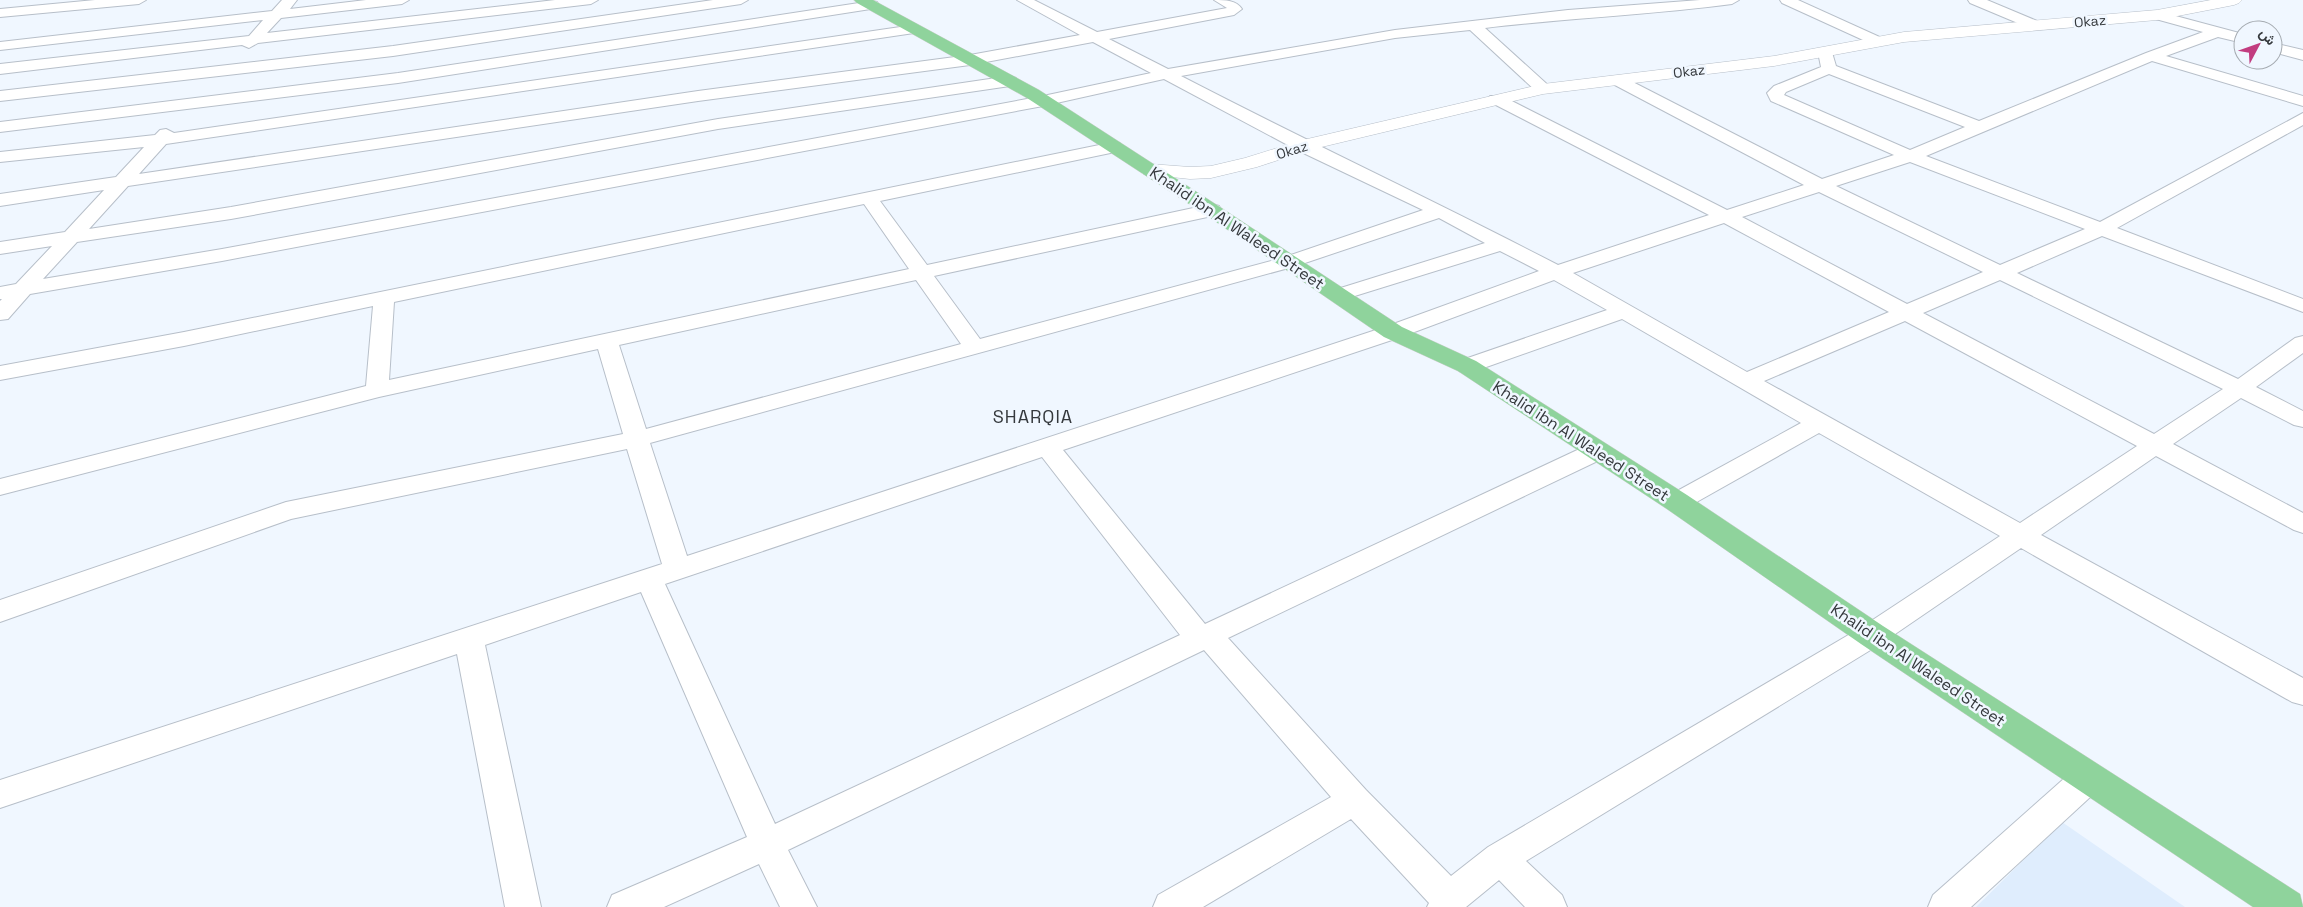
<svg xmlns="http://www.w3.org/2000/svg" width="2303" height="907" viewBox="0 0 2303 907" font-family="'Space Grotesk',Vazirmatn,sans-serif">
<rect width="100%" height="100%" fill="#f0f7ff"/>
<path fill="#dfedfd" d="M2062 822 2185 907H1976Z"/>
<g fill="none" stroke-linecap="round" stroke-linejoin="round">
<defs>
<g id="street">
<path d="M95 0H146L139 4 0 17V9Z"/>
<path d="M282 0H297L290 9 366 0H409L402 4 281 18 267 33 555 0H598L591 4 258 43 249 48 242 45 0 74V64L249 36 263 20 0 50V42L272 11Z"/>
<path d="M713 0H748L741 4 393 56 0 101V91L393 46Z"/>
<path d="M1017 0H1034L1097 32 1227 8 1214 0C1226 0 1236 0 1242 9L1234 15 1109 39 1168 69 1395 30 1568 10 1700 0H1739L1732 4C1650 15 1567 18 1485 28L1549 86 1551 89 1549 92H1537L1470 30 1395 38 1181 76C1306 141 1433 200 1558 265L1709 215 1490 102 1488 99 1490 96H1502L1727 210 1804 185 1611 83 1609 80 1611 77H1623L1822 179 1894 155 1771 101 1767 93 1774 86 1821 67 1818 52 1821 49H1831L1836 66 1979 121 2146 53 2203 32 2152 18 2150 15 2152 12 2157 11 2243 34V43L2218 37 2166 56 2303 96V106L2152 61 1926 156 2100 222 2303 113V125L2117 228 2303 299V312L2102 236 2017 273 2238 379 2295 338 2303 336V353L2256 387 2303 411V427L2294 425 2241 398 2173 444 2303 513V533L2294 530 2156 456 2041 535 2303 678V705L2292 702 2021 548 1882 643 1526 861 1562 895 1567 907H1525L1499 880 1466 907H1427L1429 903 1351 819 1203 907H1153L1158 895 1331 797 1204 650 788 850 817 907H780L759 864 664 907H607L612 895 747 837 641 592 485 645 541 907H505L457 654 0 808V780L662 564 627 449 291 519 0 622V600L286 502 623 434 598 349 379 397 0 495V479L366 386 373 306 184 346 0 380V366L184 332 1114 142 1120 143 1123 147 1120 151 880 201 927 265 1212 204 1219 206 1221 210 1219 214 1212 216 934 276 980 339 1282 258 1423 210 1297 150 1164 79 1043 106 222 261 30 294 8 319 0 320V301L2 299H0V287L16 284 52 246 0 254V242L65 232 104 190 0 206V194L116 177 144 147 0 162V152L155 135 160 130 166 129 174 133 914 25 921 29 914 33 166 144 139 174 698 91 970 55 1080 35ZM1093 42 1151 73 1043 96 222 249 43 279 77 242 231 219 718 129 1010 86 1016 84 1018 81 1016 78 1010 76 718 119 231 207 89 229 128 186 698 101 970 65ZM1829 74 1965 127 1910 150 1784 95 1786 92ZM1910 162 2085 229 2000 265 1836 186ZM1819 192 1983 272 1907 304 1742 217ZM864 204 909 269 389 380 394 302ZM1439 218 1485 243 1331 291 1327 295 1331 299 1338 301 1345 299 1500 251 1539 271 1385 327 687 556 650 443 1296 266ZM1724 223 1889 312 1747 372 1573 273ZM916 280 961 344 646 429 619 345ZM1554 280 1607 310 1459 361 1456 366 1459 371 1467 373 1475 371 1622 319 1801 423 1668 496 1664 502 1668 508 1677 511 1686 508 1819 433 2000 536 1862 627 1488 847 1451 876 1366 790 1228 638 1606 457 1609 451 1606 445 1597 443 1588 445 1205 624 1063 450 1401 337ZM2000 280 2223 389 2154 434 1923 313ZM1905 321 2137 446 2020 523 1764 381ZM1042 457 1180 635 775 824 665 584Z"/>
<path d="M1780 0H1798L1884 39 1886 42 1884 45H1874L1782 3Z"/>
<path d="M1968 0H1987L2042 23 2044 26 2042 29H2032L1970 3Z"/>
<path d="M872 1 877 2 879 5 877 8 398 83 0 132V122L398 73Z"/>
<path d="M2273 43 2303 50V60L2273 52Z"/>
<path d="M2088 764 2100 768 2105 778 2100 788 1971 907H1928L1933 895 2076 768Z"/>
</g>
<path id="secondary" d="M2211 0H2242L2239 3 2234 5 2157 20 1904 42 1774 66 1543 94 1309 150 1257 167 1211 178 1190 179 1143 174 1140 170 1143 166 1150 164 1190 167 1211 166 1245 158 1303 140 1543 84 1774 56 1904 32 2157 10Z"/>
<path id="primary" d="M854 0H873L1039 90 1223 209 1402 327 1476 361 1687 495 1883 626 2300 894 2303 907H2253L1861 644 1667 509 1458 371 1384 337 1209 217 1027 98 857 3Z"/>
</defs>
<use href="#street" stroke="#b7bfc9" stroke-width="2"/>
<use href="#secondary" stroke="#b7bfc9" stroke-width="1"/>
<use href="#primary" stroke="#d3d3d4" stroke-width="1"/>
<use href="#street" fill="#fff" fill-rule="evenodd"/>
<use href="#secondary" fill="#fff" fill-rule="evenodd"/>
<use href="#primary" fill="#8fd39c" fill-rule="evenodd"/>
</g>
<g text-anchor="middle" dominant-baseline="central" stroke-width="5" stroke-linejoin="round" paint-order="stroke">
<g font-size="14" fill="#35393d" stroke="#f0f7ff">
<text transform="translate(2090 21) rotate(-5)">Okaz</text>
<text transform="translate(1689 71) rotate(-7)">Okaz</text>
<text transform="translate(1292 150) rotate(-17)">Okaz</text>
</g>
<g font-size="16" fill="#35393d" stroke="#f0f7ff">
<text transform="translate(1237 228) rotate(34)">Khalid ibn Al Waleed Street</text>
<text transform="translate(1581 441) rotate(33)">Khalid ibn Al Waleed Street</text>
<text transform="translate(1918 665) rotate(34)">Khalid ibn Al Waleed Street</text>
</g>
<g font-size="18" letter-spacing="1" fill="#35393d" stroke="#f0f7ff">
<text x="1033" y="416">SHARQIA</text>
</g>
</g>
<g transform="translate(2258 45) rotate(49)"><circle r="24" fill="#f0f7ff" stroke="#a5abb1"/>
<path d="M0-4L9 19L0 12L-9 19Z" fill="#c23d80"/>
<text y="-8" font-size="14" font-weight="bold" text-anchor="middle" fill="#35393d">ش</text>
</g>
</svg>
